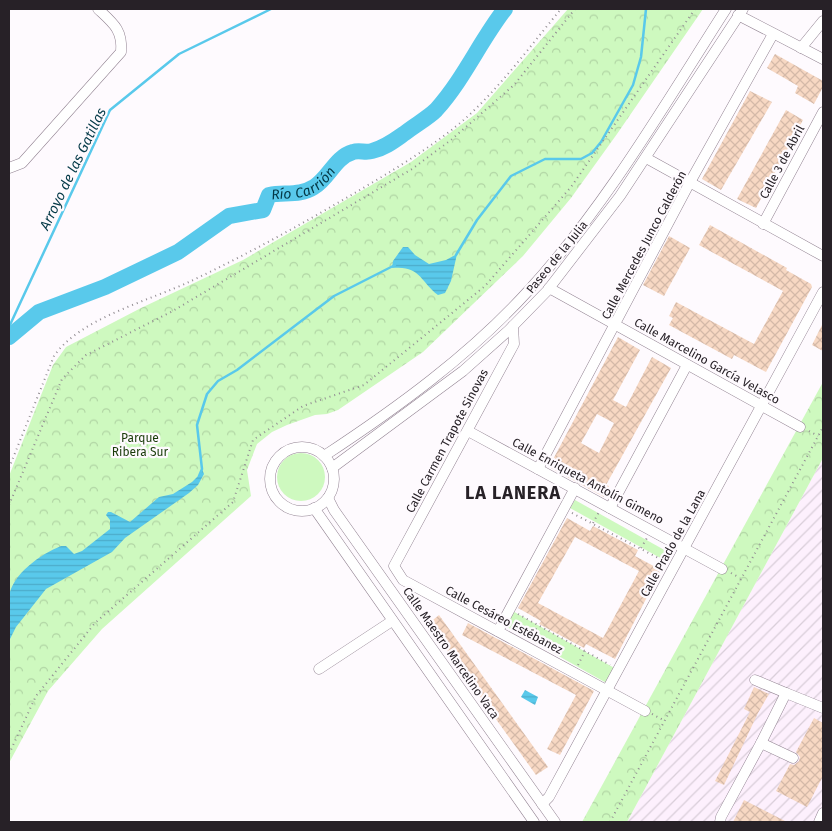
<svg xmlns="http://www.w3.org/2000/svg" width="832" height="831" viewBox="0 0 832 831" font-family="'Fira Sans',sans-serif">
<defs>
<pattern id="industrial-furrows" width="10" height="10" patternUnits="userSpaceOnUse" patternTransform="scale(1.25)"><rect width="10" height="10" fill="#fdf0fd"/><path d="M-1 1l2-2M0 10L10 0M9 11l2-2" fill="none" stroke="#d9ced9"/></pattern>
<pattern id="park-crowns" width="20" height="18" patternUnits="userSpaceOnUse" patternTransform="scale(1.25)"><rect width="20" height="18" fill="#cef9bf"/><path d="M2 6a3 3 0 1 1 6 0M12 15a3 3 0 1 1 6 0" fill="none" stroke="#b1d5a4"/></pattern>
<pattern id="water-rules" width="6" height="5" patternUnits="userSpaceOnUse" patternTransform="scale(1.25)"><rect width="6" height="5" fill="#59c9eb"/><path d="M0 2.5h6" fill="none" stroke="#4dacca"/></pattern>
<pattern id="building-cross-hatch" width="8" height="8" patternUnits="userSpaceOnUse" patternTransform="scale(1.25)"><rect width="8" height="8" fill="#f7d8c3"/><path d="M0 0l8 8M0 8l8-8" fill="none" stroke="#d4b9a8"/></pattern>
</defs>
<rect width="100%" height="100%" fill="#fefafe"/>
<path fill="url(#industrial-furrows)" d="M823 458V822H627Z"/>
<g fill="#cef9bf">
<circle cx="301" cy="477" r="24"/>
<path d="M575 500 668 552 664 560 570 508Z"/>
<path d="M509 609 618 670 610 685 502 624Z"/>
</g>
<g fill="url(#park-crowns)">
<path d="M568 9H703L617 134 571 198 523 256 423 352 338 410 327 414 315 415 287 425 272 432 257 444 247 470 251 496 102 629 48 691 9 763V476L53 365 66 347 141 308 243 260 411 162 477 113Z"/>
<path d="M823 382V458L627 822H582Z"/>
</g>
<g fill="url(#water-rules)">
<path d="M403 247H408L415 255 429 264 446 260 457 254 451 281 445 293 438 295C420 281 420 265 392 268L393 261Z"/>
<path d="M202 469 204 474 198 485 189 493 125 538 112 552 46 589 16 627 9 641C9 627 7 611 9 597 12 574 41 554 61 546H66L74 554 82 551 110 529V520L106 515 108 512H111L130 522 159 497 173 494 192 482 199 475Z"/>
<path d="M525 690 538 697 535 705 521 697Z"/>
</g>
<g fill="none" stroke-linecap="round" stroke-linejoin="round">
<g stroke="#59c9eb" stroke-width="2.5">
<path d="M456 255 477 220 511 176 545 159H581L592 153 601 142 633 85 641 57 646 9"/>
<path d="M9 327 110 110 179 54 271 9"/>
<path d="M199 476 202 469 197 425 207 394 218 381 237 370 334 296 395 265"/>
</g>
<path stroke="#59c9eb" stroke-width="16" id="s1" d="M9 337 39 312 105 287 178 252 229 216 263 210 269 195C285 192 300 196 314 187 329 178 335 157 353 152 359 150 366 153 372 151 385 148 395 140 405 133 415 125 428 118 436 110 464 79 480 41 505 9"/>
</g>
<g fill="url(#building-cross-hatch)" fill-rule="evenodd">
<path d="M775 54 823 81V87L814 104 795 93 798 86 767 68Z"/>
<path d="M750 91 772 102 721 190 702 179Z"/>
<path d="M786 110 803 120 756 208 737 199Z"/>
<path d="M710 225 787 268 786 270 811 284 812 287 766 372 734 355 732 359 669 325 673 318 669 316 676 302 754 344 783 291 699 245Z"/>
<path d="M669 236 690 248 664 296 643 285Z"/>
<path d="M823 323V351L812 345Z"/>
<path d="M618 337 640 350 613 400 626 407 652 357 671 368 606 485 609 486 604 497 549 467ZM597 414 614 423 599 453 581 443Z"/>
<path d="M567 518 590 531 593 526 638 550 635 556 661 570 615 659 586 644 584 648 539 624 541 621 518 608ZM575 537 639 571 603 638 538 603Z"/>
<path d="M439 615 548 767 536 775 428 624Z"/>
<path d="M468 623 594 691 560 755 547 749 576 695 462 635Z"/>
<path d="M754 687 769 694 758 713 724 785 715 781 750 712 744 709Z"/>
<path d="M814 718 823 723V776L807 807 776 791 790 764 794 765 799 761 800 757 796 752Z"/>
<path d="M744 800 787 822H733Z"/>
</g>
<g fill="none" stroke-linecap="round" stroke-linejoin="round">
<defs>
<g id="minor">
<path d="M738 15 823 59"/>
<path d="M801 48 823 21"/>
<path d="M646 158 823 256"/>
<path d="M9 168 22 163 121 52C123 30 113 23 98 9"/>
<path d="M763 224 823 112"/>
<path d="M549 288 800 427"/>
<path d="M513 326 514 344 394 566 403 580 645 711"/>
<path d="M468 431 722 569"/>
<circle cx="302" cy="479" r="32"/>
<path d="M324 456C397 408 470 355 529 290 606 206 665 104 726 9"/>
<path d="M332 468 463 371 509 330 547 291 620 196 743 9"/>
<path d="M538 469 689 184 773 34"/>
<path d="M328 498 334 510 555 822"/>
<path d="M314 508 534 822"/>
<path d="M610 508 687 365"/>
<path d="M498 631 575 488"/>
<path d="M319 669 392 621"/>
<path d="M755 680 786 693"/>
<path d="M793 758 761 743 786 693 823 708"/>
<path d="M542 804 549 797 823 292"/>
<path d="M720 822 721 817 761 743"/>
<path d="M819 822 823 813"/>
</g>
</defs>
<use href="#minor" stroke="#928392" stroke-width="11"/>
<g stroke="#928d92" stroke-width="2" stroke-dasharray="1 4" stroke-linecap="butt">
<path d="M809 431 818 436"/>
<path d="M9 468 54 356C80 318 149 301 191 281 248 254 304 223 358 191 392 171 437 144 467 117 502 85 531 45 561 9"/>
<path d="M9 505 62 379 86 355 171 312 412 169 451 140 514 85 575 9"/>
<path d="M572 513 666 562"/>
<path d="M593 523 599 512"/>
<path d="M641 548 647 538"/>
<path d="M731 573 740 578"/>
<path d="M518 614 610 665"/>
<path d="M531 638 538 625"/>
<path d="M578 665 585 651"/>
<path d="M652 714 665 721"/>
<path d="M9 754 36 696 95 623 233 502 253 440 303 406 364 385 485 286 571 187 695 9"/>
<path d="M610 822 823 427"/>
</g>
<use href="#minor" stroke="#fff" stroke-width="10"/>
</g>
<g text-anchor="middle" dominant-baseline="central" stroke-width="4.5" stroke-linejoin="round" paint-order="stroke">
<g font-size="12" fill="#272127" stroke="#fefafe">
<text transform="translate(782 162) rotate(-62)">Calle 3 de Abril</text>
<text transform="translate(644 245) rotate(-62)">Calle Mercedes Junco Calderón</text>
<text transform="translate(557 257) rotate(-51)">Paseo de la Julia</text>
<text transform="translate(707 361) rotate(29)">Calle Marcelino García Velasco</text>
<text transform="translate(447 441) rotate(-62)">Calle Carmen Trapote Sinovas</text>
<text transform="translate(588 481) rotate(28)">Calle Enriqueta Antolín Gimeno</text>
<text transform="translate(673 543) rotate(-61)">Calle Prado de la Lana</text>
<text transform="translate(504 620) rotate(28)">Calle Cesáreo Estébanez</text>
<text transform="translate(451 653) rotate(55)">Calle Maestro Marcelino Vaca</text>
</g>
<g font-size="12" fill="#193b09" stroke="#fefafe">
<text x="140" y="438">Parque<tspan x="140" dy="14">Ribera Sur</tspan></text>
</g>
<g font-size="14" font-style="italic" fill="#043947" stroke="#fefafe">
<text transform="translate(73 169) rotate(-64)">Arroyo de las Gatillas</text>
<text stroke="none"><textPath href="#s1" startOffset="341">Río Carrión</textPath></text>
</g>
<g font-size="18" font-weight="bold" letter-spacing="1" fill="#272127" stroke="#fefafe">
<text x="513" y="493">LA LANERA</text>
</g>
</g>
<rect width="832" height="831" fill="none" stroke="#272127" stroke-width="20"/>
</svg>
